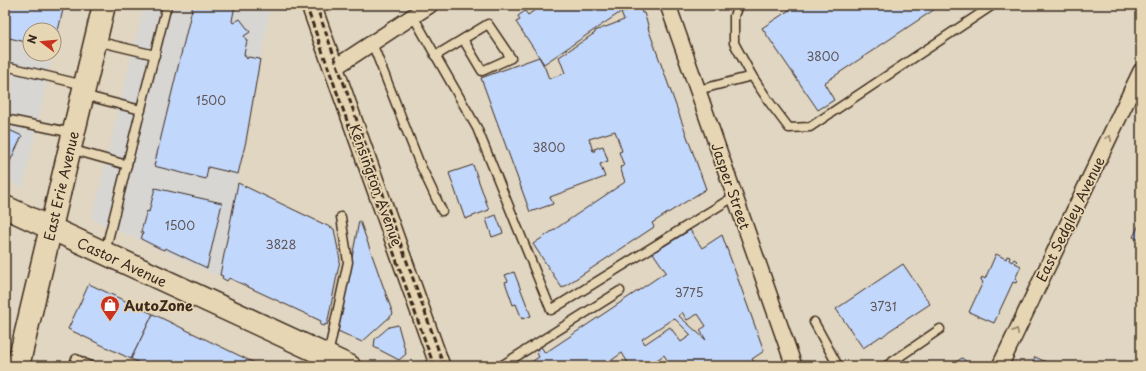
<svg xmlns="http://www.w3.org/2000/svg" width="1146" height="371" viewBox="0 0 1146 371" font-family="'Playpen Sans',sans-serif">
<rect width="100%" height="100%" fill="#e0d6c2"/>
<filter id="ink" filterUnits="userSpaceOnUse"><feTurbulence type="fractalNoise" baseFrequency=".025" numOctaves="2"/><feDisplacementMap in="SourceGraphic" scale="8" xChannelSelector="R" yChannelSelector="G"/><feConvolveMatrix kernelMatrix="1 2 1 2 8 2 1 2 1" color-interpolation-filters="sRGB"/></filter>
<g filter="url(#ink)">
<g fill="#d7d6d3">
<path d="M5 5H65L54 52V30H30V54H53L23 188 5 180Z"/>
<path d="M144 5H271L237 186 219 276 92 219Z"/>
</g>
<g fill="#c2d7fc" stroke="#3b2a1e" fill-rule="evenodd">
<path d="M5 5H64L54 48V30H30V43L5 37Z"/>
<path d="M193 5H235L232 21 233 23 240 19 250 32 244 36 247 41 244 54 247 59 248 57 260 59 246 141 238 174 208 167 206 179 154 166Z"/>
<path d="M542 5H631L544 64 516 22 520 20 518 16 525 11 528 15Z"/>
<path d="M797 5H941L824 83 834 100 818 110 762 28Z"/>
<path d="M640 6 642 13H644L649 28H648L706 189 652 223 654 227 562 288 533 244 625 182 620 167 624 166 619 152 622 151 615 131 589 139 593 151H595L594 149 603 146 608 161 600 164 605 177 550 197 553 204 530 212 481 78 539 57 545 68 549 79 565 73 559 57 595 33V31L624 20 621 13Z"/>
<path d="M5 128 22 136 5 172Z"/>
<path d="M473 165 489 210 465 219 449 173Z"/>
<path d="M238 183 334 229 340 260 327 325 325 324 324 326 320 325 321 321 229 278 227 281 222 278 223 276 220 275Z"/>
<path d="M155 188 222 203 207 268 165 248 164 250 159 248 141 239 143 233 141 232 145 217 147 211 149 212Z"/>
<path d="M496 215 503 233 492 237 486 219Z"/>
<path d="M359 221H360L393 314 362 342 338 331Z"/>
<path d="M1141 221V241L1133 237Z"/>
<path d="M690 230 702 248 722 235 764 351 752 359 754 363 749 366H671L664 355 648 366H630L622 353 603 366H525L539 357 537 353 539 352 536 347 540 345 545 353 666 272 653 253ZM682 312 687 320 698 314 706 326 700 330 706 340 679 316ZM674 318 691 335 681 342 670 327 645 344 642 339Z"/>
<path d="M996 254 1006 259 1007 256 1010 257 1009 260 1012 262 1014 259 1017 261 1015 263 1021 266 1015 279 1017 280 1016 283 1013 282 994 323 969 312 983 282 981 280 982 277 985 279Z"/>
<path d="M903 264 930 304 889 331 882 337 881 336 863 348 836 309Z"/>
<path d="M514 272 531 316 522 319 516 304 513 305 505 282 508 281 505 275Z"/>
<path d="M89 284 153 314 131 359 68 329Z"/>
<path d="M153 314 261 366H146L131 359Z"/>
<path d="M398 325 406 354 399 360 374 347 375 339 389 327Z"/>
<path d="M1035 357 1046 362 1044 366H1031Z"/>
<path d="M962 358 968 363 966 366H950Z"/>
</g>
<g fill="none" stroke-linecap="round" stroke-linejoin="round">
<defs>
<g id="service">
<path d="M413 16 477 128 551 310 735 196"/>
<path d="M96 41 155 55"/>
<path d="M372 43 419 162 442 211"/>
<path d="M435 56 488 24 511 58 482 71 463 39"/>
<path d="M5 66 84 85"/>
<path d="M752 76 770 103 789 128 810 127 993 5"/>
<path d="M698 90 752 76 734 43V16L738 5"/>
<path d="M83 95 141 110"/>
<path d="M5 119 73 133"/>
<path d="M70 149 127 165"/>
<path d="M105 252 167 5"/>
<path d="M814 322 838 366"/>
<path d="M328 355 348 262 341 217"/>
<path d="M73 366 76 359 90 366"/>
<path d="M501 366 620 291"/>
<path d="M886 366 940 329"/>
</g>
<g id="minor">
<path d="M668 5 794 366"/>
<path d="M334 68 430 5"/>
<path d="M1000 366 1141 71"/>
</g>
<path id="tertiary" d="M311 5 440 366"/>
<path id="secondary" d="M18 366 104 5"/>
<path id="primary" d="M5 207 349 366"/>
</defs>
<use href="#service" stroke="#3b2a1e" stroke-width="11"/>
<use href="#minor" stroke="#3b2a1e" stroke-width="18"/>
<use href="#tertiary" stroke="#3b2a1e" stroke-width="22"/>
<use href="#secondary" stroke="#3b2a1e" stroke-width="25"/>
<use href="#primary" stroke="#3b2a1e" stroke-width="25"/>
<use href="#service" stroke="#e7d6b3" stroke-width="8"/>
<use href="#minor" stroke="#e7d6b3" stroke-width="15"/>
<use href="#tertiary" stroke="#e7d6b3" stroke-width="19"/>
<use href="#secondary" stroke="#e7d6b3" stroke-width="22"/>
<use href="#primary" stroke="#e7d6b3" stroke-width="22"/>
<g stroke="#3b2a1e" stroke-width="3" stroke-dasharray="6 3" stroke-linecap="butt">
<path d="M306 5 434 366"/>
<path d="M316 5 444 366"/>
</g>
</g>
<defs><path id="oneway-chevron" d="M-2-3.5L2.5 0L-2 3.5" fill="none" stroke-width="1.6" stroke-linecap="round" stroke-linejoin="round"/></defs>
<g stroke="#918068">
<use href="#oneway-chevron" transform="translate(1109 138) rotate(-64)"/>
<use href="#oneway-chevron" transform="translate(1016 331) rotate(-64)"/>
</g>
</g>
<defs>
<symbol id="shop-pin" viewBox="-11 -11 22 30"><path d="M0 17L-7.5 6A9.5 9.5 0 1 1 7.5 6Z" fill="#c8321e" stroke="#e7d6b3"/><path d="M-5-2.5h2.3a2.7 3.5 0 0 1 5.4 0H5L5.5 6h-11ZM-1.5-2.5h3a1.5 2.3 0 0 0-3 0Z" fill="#fff"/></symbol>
</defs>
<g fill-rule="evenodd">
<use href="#shop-pin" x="99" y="294" width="22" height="30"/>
</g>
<g text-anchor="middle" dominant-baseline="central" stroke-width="3.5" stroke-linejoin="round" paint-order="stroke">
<g font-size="12" fill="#5d5556">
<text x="823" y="56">3800</text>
<text x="211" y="100">1500</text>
<text x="549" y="147">3800</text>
<text x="180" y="225">1500</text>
<text x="281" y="244">3828</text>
<text x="689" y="292">3775</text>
<text x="883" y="306">3731</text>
</g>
<g font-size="14" fill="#3b2a1e" stroke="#e7d6b3">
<text transform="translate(376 185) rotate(70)">Kensington Avenue</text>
<text transform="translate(61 186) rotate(-77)">East Erie Avenue</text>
<text transform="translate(731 186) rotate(71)">Jasper Street</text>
<text transform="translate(1070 219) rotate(-64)">East Sedgley Avenue</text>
<text transform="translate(122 262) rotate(25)">Castor Avenue</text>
</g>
<g font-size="14" font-weight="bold" fill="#3b2a1e" stroke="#e7d6b3" text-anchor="start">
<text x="124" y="305">AutoZone</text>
</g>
</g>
<rect width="1146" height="371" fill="none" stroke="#e7d6b3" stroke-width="20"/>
<rect x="10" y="10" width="1126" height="351" fill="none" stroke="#3b2a1e" stroke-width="1.5" filter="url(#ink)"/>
<g transform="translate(42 42) rotate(286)"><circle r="19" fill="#e7d6b3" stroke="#a29177"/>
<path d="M0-3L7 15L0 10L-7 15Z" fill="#c8321e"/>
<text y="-6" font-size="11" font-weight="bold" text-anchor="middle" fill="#3b2a1e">N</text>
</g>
</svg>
